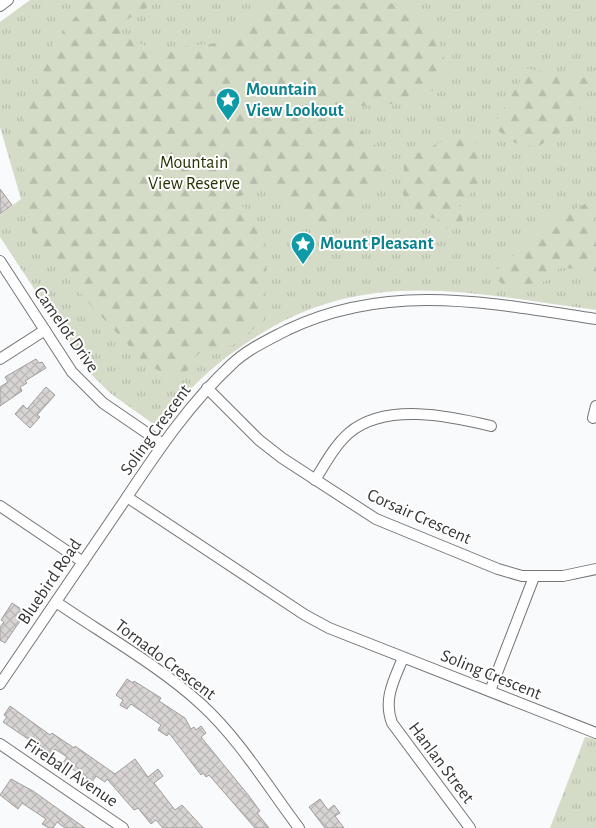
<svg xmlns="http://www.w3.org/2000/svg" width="596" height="828" viewBox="0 0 596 828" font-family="'Alegreya Sans',sans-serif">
<defs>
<pattern id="grass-tufts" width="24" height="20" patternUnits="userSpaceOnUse" patternTransform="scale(1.25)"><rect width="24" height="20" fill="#d4dcc7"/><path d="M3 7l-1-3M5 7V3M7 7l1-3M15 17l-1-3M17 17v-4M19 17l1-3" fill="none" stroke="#b7bdac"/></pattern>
<pattern id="forest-firs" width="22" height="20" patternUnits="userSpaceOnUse" patternTransform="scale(1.25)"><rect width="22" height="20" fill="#d4dcc7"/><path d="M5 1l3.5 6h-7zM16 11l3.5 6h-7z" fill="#b7bdac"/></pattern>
<pattern id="building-cross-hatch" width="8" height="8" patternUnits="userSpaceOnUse" patternTransform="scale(1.25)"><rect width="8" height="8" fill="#d7d4d3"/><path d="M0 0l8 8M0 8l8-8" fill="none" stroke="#b9b7b6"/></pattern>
</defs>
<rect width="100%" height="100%" fill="#f9fafc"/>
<g fill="url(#grass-tufts)">
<path d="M30 0H596V310C465 293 360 263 242 346 223 359 205 374 190 390 180 401 172 412 163 420 160 422 156 423 152 423L110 393 89 372 0 237V215L21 199 0 127V22Z"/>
<path d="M585 737 596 739V828H550Z"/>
</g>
<g fill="url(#forest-firs)">
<path d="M89 0H155L144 10 126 20 120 33 136 42 154 49 218 43 271 0H315L335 5 379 1 408 7 435 29 447 68 440 87C432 90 424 96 416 99 384 108 341 108 309 99 283 91 262 81 235 85L240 101 273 105 363 131 390 163 347 216 323 234 287 207 269 186 235 198C242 207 252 214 259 223 271 243 266 300 262 322L233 345 202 351 192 360 187 371 176 378 168 376 144 362 84 298 32 232 28 207 29 190 17 138 37 80 42 58Z"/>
<path d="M527 69 593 79 570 127 537 147 515 143 493 127Z"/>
<path d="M470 137C482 148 485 176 474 190 470 195 464 200 459 204L463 221 454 231 447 228 438 219 419 215 403 195 404 159 443 141Z"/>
<path d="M587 203 596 224V287C584 269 580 268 559 268L554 277 536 285 509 290 492 275 550 221Z"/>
</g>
<g fill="url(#building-cross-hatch)" stroke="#a09e9d">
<path d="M0 189 12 205 0 214Z"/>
<path d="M36 359 39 363 42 362 46 368 25 381 27 383 20 387 22 391 0 406V387L8 382 5 377Z"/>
<path d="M46 387 55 395 37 415 40 417 30 428 15 414 23 405 27 409Z"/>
<path d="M12 603 24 611 20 617 22 618 5 643 0 640V627L4 622 1 620Z"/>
<path d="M127 679 133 683 134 681 161 698 159 701 185 718 191 729 194 727 196 730 201 726 206 733 201 737 249 796 260 811 257 813 269 828H255L209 775 206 777 203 773 201 775 169 733 167 736 158 730 161 725 131 704 127 709 120 705 123 700 116 695Z"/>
<path d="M10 706 50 735 52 733 74 748 75 746 115 774 135 759 148 777 158 769 163 776 154 783 175 810 182 805 203 828H163L156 820 151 824 138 808 134 810 107 779 105 782 96 776 92 782 63 763 67 757 55 749 51 754 29 737 28 739 3 722 7 717 4 715Z"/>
<path d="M11 779 33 791 85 828H65L57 822 53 828H49L42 824 46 819 22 803 18 809 0 795Z"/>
<path d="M320 799 328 810 334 805 340 813 335 816 344 828H325L309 807Z"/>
</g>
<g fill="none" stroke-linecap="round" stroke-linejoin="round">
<defs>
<g id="street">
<path d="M0 6 8 0"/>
<path d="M0 261 72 372 103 403 163 444"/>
<path d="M596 319C490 303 389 281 287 330 268 340 248 349 232 364 190 403 159 449 127 497L305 615 329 628 596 733"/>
<path d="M0 359 45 330"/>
<path d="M207 388 259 440 282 458 376 519 498 569 522 576H563L596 569"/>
<path d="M593 418 596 406"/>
<path d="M315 480C325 464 335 445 349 433 385 402 450 416 491 426"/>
<path d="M0 506 83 562"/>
<path d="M56 602C103 634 161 667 202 705 240 740 268 787 299 828"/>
<path d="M403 658C394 680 383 699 392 723L470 828"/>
<path d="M0 684 127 497"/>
<path d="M490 691 534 577"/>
<path d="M0 744 123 828"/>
</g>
</defs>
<use href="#street" stroke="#747577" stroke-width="12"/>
<use href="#street" stroke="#fff" stroke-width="10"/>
</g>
<defs>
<symbol id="sight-pin" viewBox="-11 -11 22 30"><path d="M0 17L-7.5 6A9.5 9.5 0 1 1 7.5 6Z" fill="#0f9aa8" stroke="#fff"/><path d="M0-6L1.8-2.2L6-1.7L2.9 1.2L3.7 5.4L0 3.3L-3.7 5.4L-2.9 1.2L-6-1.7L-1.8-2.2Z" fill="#fff"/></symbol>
</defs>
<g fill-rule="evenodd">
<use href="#sight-pin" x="214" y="86" width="28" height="38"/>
<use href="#sight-pin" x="289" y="230" width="28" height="38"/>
</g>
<g text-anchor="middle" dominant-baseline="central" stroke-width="4" stroke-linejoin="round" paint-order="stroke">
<g font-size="18" font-weight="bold" fill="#0d838f" stroke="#fff" text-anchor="start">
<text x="246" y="90">Mountain<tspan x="246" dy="21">View Lookout</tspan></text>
<text x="320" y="244">Mount Pleasant</text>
</g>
<g font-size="18" fill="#283403" stroke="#fff">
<text x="194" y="163">Mountain<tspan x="194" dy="21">View Reserve</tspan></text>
</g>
<g font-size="18" fill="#363637" stroke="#fff">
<text transform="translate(66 330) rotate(55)">Camelot Drive</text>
<text transform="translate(156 430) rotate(-54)">Soling Crescent</text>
<text transform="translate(419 517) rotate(24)">Corsair Crescent</text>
<text transform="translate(50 582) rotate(-56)">Bluebird Road</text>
<text transform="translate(165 660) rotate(37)">Tornado Crescent</text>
<text transform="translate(491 675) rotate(22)">Soling Crescent</text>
<text transform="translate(441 763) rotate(53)">Hanlan Street</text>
<text transform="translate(71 773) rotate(34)">Fireball Avenue</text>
</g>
</g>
</svg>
